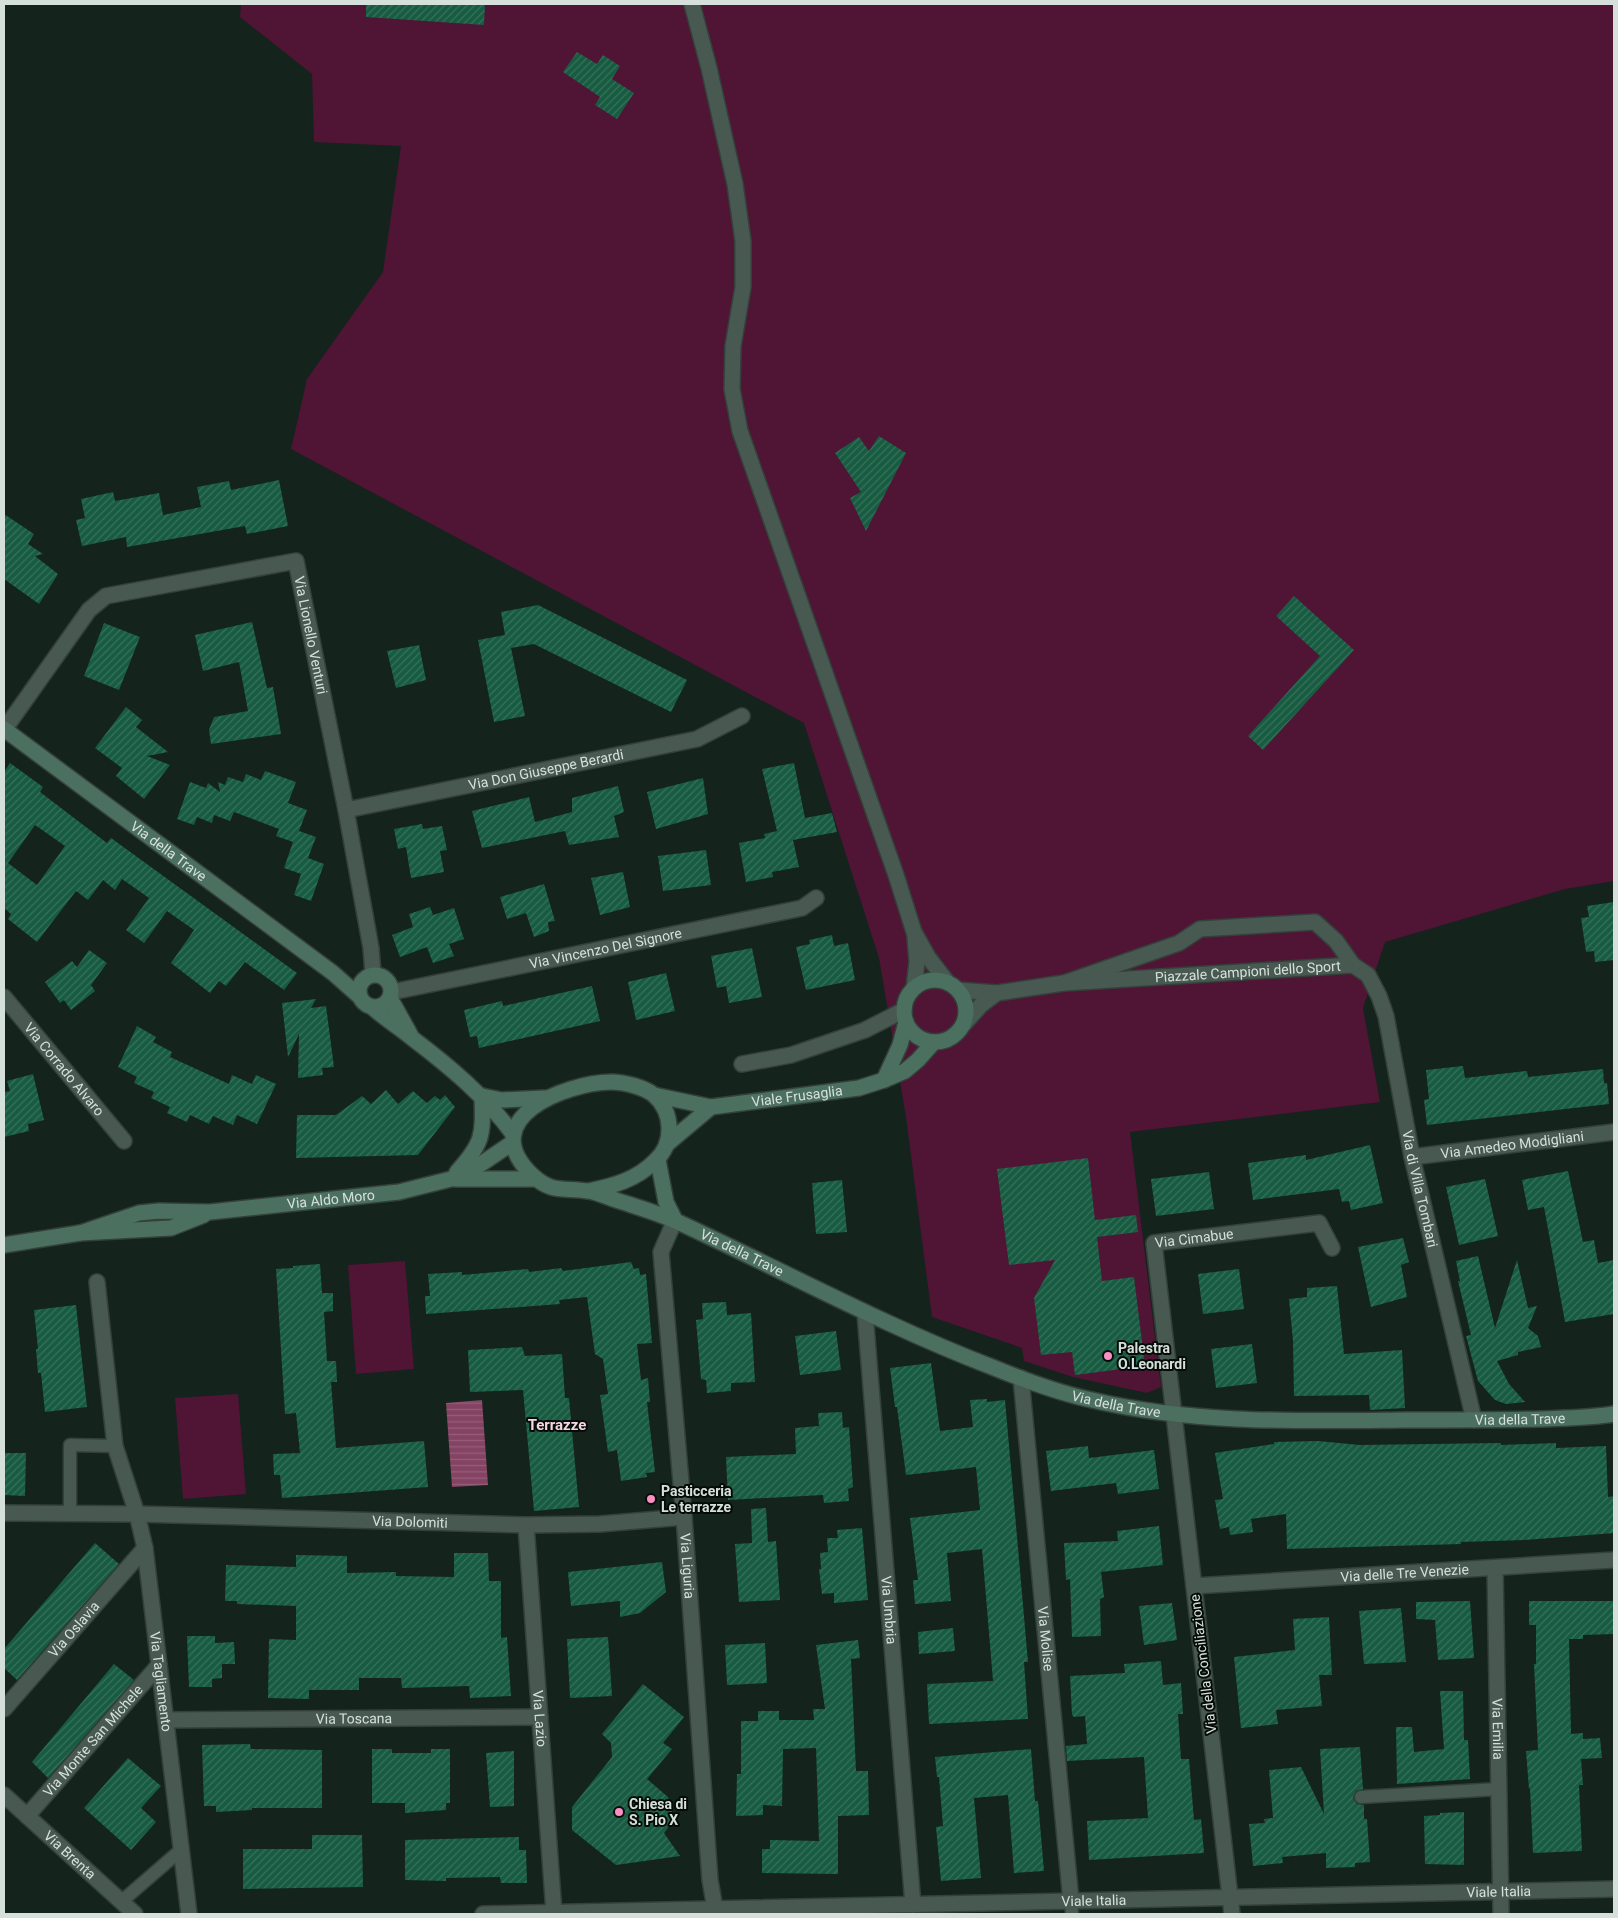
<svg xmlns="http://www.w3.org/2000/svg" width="1618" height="1918" viewBox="0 0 1618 1918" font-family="Roboto,sans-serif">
<defs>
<pattern id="water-rules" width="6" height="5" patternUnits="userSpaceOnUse" patternTransform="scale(1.25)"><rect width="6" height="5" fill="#854364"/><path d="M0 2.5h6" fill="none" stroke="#965e7a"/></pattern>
<pattern id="building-hatch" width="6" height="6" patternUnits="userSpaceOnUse" patternTransform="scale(1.25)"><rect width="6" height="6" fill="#175b41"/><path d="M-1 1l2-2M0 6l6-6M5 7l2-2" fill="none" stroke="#38725c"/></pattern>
</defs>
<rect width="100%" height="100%" fill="#14231c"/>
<g fill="#501435">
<path d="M241 4H1614V881L1565 889 1385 942 1363 1008 1380 1102 1130 1132 1161 1387 1147 1393 1073 1377 1024 1361 1022 1348 932 1317 906 1117 879 958 804 723 291 449 307 379 383 272 401 146 314 142 312 74 240 17Z"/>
<path d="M405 1261 414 1369 356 1374 348 1265Z"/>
<path d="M238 1394 246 1494 183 1499 175 1398Z"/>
</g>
<path fill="url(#water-rules)" d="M482 1400 488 1485 452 1487 446 1403Z"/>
<g fill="url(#building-hatch)" fill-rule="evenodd">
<path d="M366 4 485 5 484 25 366 17Z"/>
<path d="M577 52 597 64 603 55 620 66 612 79 634 93 617 119 595 105 600 97 563 72Z"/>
<path d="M879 436 906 453 866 531 850 498 861 492 835 453 859 437 869 451Z"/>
<path d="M279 480 288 526 247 534 245 526 127 547 126 537 82 546 76 520 85 518 81 499 113 492 115 501 159 493 163 515 201 507 197 487 229 481 231 490Z"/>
<path d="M4 514 34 534 28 544 43 554 35 556 58 574 39 604 4 579Z"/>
<path d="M1294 596 1354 650 1263 750 1248 736 1320 656 1276 616Z"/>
<path d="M538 605 687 680 671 712 534 644 511 648 525 716 494 722 478 640 505 635 501 612Z"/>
<path d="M252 622 267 688 273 687 281 734 211 744 209 730 214 717 248 711 239 662 203 671 195 635Z"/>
<path d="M104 623 140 637 119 690 84 676Z"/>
<path d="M419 645 426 680 396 688 387 651Z"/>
<path d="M126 707 142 720 136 727 168 752 147 756 170 765 144 799 116 776 122 768 95 748Z"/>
<path d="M10 763 43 787 40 792 107 843 111 838 297 973 284 990 245 962 226 986 219 981 210 993 171 963 194 930 167 911 144 943 126 930 149 898 122 879 115 890 103 880 88 900 76 891 37 942 8 919 11 914 4 908V772ZM35 825 65 846 37 885 8 863Z"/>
<path d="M794 763 805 818 832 813 837 832 793 840 799 867 772 872 773 877 746 882 739 843 765 838 764 834 777 831 762 769Z"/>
<path d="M265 771 296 782 288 803 307 810 299 831 316 837 308 858 324 864 311 901 294 895 301 874 284 868 293 842 276 836 279 829 234 812 230 821 214 815 212 823 197 817 194 825 177 819 190 782 206 788 208 783 220 792 218 782 225 785 228 777 243 782 246 774 261 780Z"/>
<path d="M703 778 708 814 656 829 647 792Z"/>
<path d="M618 786 624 812 614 816 619 837 569 845 565 831 482 848 472 811 529 797 535 822 572 812V798Z"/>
<path d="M422 824 423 829 442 826 447 850 440 851 444 872 411 878 406 847 398 849 394 829Z"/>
<path d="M706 850 711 885 663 891 658 856Z"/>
<path d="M623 872 630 907 600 915 591 878Z"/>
<path d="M544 884 555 921 548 922 549 931 534 937 526 913 507 919 500 897Z"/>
<path d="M1614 902V960L1595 962 1594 951 1586 952 1581 918 1589 917 1587 906Z"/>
<path d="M430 907 433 915 454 908 464 939 449 944 454 956 433 963 427 947 400 957 392 935 413 927 409 914Z"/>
<path d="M832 935 834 946 848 943 855 980 806 990 796 947 810 944 809 940Z"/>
<path d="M752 948 762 997 729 1003 726 986 717 988 711 956Z"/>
<path d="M89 950 107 963 91 985 95 991 71 1010 64 1000 60 1003 45 982 72 961 77 967Z"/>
<path d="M666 973 675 1011 636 1020 628 982Z"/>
<path d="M592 986 600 1021 479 1048 477 1036 470 1037 464 1010 502 1001 503 1006Z"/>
<path d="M316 999 311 1008 326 1006 334 1067 322 1068 323 1075 298 1078 299 1034 288 1057 282 1003Z"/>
<path d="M137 1026 156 1037 153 1042 172 1052 170 1057 229 1084 232 1075 252 1084 256 1075 276 1084 257 1124 237 1115 233 1125 213 1116 209 1124 190 1115 187 1122 167 1113 170 1107 151 1098 154 1092 134 1083 137 1077 118 1067Z"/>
<path d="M1463 1066 1465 1078 1527 1071 1528 1077 1603 1069 1604 1083H1607L1609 1104 1427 1125 1424 1100 1429 1099 1426 1070Z"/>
<path d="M33 1074 44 1120 28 1124 29 1131 4 1137V1092L10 1091 7 1081Z"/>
<path d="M386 1090 398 1104 413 1091 427 1103 435 1096 440 1100 445 1095 455 1107 418 1155 296 1158 297 1115H336L362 1096 371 1104Z"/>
<path d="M1370 1145 1383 1203 1351 1210 1349 1201 1342 1202 1339 1189 1253 1200 1248 1163 1306 1155V1160Z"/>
<path d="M1088 1158 1095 1220 1136 1215 1138 1232 1097 1237 1102 1281 1134 1277 1145 1366 1075 1375 1072 1352 1041 1355 1034 1298 1055 1260 1009 1265 997 1169Z"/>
<path d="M1568 1171 1583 1242 1594 1240 1598 1263 1614 1260V1314L1565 1322 1544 1207 1528 1210 1522 1180Z"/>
<path d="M1209 1172 1214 1209 1156 1216 1151 1179Z"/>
<path d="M1485 1179 1498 1236 1459 1245 1446 1187Z"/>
<path d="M842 1180 847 1232 816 1234 812 1183Z"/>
<path d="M1403 1238 1409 1262 1401 1265 1407 1297 1371 1307 1358 1247Z"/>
<path d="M1478 1256 1495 1328 1517 1260 1528 1308 1537 1306 1528 1328 1538 1336 1541 1347 1518 1352V1355L1497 1361 1509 1384 1525 1402 1506 1404 1495 1400 1478 1381 1466 1336 1471 1335 1458 1281H1460L1456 1261Z"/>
<path d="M631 1262 634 1269 639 1268 640 1275 646 1274 652 1343 637 1344 641 1380 648 1378 650 1402H647L655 1472 646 1473 647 1477 621 1481 617 1450 608 1452 600 1395 608 1394 603 1359 595 1354 587 1297 559 1300 560 1304 426 1314 425 1296H430L428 1274 462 1272V1275L528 1269 529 1272 561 1268 563 1271Z"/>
<path d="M320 1264 322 1293H333V1311L324 1312 327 1361H336L337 1382H331L336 1448 424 1441 428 1487 282 1498 280 1475H274L273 1454 300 1453 296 1413 285 1414 276 1269 293 1268V1266Z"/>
<path d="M1239 1269 1244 1309 1203 1314 1198 1274Z"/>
<path d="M1337 1286 1344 1354 1402 1350 1405 1408 1370 1410 1369 1395 1294 1396 1293 1341 1289 1299 1307 1297V1288Z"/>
<path d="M726 1302 727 1315 751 1313 755 1382 731 1383V1391L707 1393 706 1380 701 1379 696 1320 703 1319 702 1303Z"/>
<path d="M76 1305 87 1407 45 1412 41 1373H38L36 1349H38L34 1310Z"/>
<path d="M836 1331 841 1370 800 1375 795 1336Z"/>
<path d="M1252 1344 1257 1383 1216 1388 1211 1349Z"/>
<path d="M522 1347 525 1356 562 1354 565 1398H569L579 1507 534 1511 523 1390 470 1392 468 1350Z"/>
<path d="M931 1363 940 1431 973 1427 970 1400 987 1399V1402L1005 1400 1028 1662H1024L1028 1719 929 1724 927 1684 993 1681 982 1549 947 1553 951 1601 915 1604 913 1580H918L910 1518 980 1510 976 1467 906 1475 897 1407H895L890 1368Z"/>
<path d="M842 1412 843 1428 849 1427 853 1487 848 1489 849 1501 824 1503 823 1495 728 1500 726 1457 796 1454 795 1428 819 1426 818 1413Z"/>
<path d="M1318 1441 1360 1445 1501 1443V1445L1556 1443V1448L1606 1446 1608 1497 1614 1496V1533L1525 1540 1461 1542V1544L1287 1549 1286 1514 1251 1519 1253 1532 1230 1535 1229 1527 1220 1529 1215 1500 1223 1499 1215 1453 1274 1444V1442Z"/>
<path d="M1088 1446 1089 1458 1154 1450 1159 1489 1118 1494 1116 1483 1051 1491 1046 1451Z"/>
<path d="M4 1453H26L25 1496 4 1495Z"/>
<path d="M766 1508 768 1542 776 1541 780 1600 739 1602 735 1544 752 1543 751 1509Z"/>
<path d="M1159 1526 1163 1565 1101 1572 1104 1597 1100 1599 1101 1636 1072 1637 1070 1579 1066 1580 1064 1543 1118 1541 1117 1531Z"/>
<path d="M862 1528 868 1600 834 1603V1593L822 1594 819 1569H821L820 1553 828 1552 827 1538H838L837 1530Z"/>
<path d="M95 1543 119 1564 17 1680 4 1668V1649Z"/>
<path d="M454 1553H488L489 1581H501V1638L507 1637 511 1696 470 1698 469 1686 402 1688 401 1678H359V1690H309V1699L268 1698 269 1639 296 1640V1606L237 1604V1601H225L226 1565 296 1567V1555L347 1556V1573L396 1572V1576L454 1577Z"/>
<path d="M662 1562 666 1592 640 1613 620 1617V1601L571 1606 568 1572Z"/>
<path d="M1470 1601 1474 1658 1438 1660 1435 1620 1416 1619V1602Z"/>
<path d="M1529 1601H1614V1634L1583 1635V1639H1569L1571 1734 1583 1733V1739L1600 1738 1602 1758 1581 1759 1583 1785H1579L1582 1851 1533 1853 1530 1788 1529 1789 1526 1751 1538 1750 1534 1664H1536V1625H1529Z"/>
<path d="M1172 1603 1177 1640 1144 1645 1139 1606Z"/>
<path d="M1401 1608 1406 1662 1364 1664 1359 1611Z"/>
<path d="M1329 1617 1332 1675H1319L1322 1706 1276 1710 1278 1724 1241 1728 1234 1657 1295 1650 1293 1619Z"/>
<path d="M953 1628 955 1651 919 1654 918 1632Z"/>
<path d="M187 1636H215V1643L234 1642 235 1664H222V1678L212 1679V1687H189Z"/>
<path d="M608 1637 612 1696 570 1698 567 1639Z"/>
<path d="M858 1640 860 1658 851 1659 856 1771H868L869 1815 838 1816V1874L762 1873V1849H770V1840L819 1841 816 1748 783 1749 782 1806 763 1805V1815L736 1816 737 1774H741V1721H758V1711H779V1720H814L813 1709H825L816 1645Z"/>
<path d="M765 1643 767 1683 727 1685 725 1645Z"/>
<path d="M1161 1661 1163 1685 1181 1683 1183 1714H1178L1181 1759H1189L1194 1820 1201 1819 1204 1853 1089 1860 1087 1821 1148 1818 1144 1757 1067 1761 1066 1746 1087 1744 1085 1716 1074 1717 1072 1715 1070 1676 1125 1673 1124 1664Z"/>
<path d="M114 1664 134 1680 48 1778 32 1762Z"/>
<path d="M643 1684 684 1717 663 1743 672 1749 647 1779 668 1797 674 1820 664 1833 680 1856 616 1865 572 1830V1807L612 1757 611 1743 602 1734Z"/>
<path d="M1440 1691H1463L1464 1740H1468L1470 1779 1397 1784 1396 1727H1412L1414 1752 1444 1749Z"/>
<path d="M250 1744 251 1749 322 1750V1808H252V1810L216 1812V1806H204L202 1745Z"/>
<path d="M1360 1747 1363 1789 1356 1791 1353 1798 1357 1804 1364 1805V1819H1367L1370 1862 1355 1863V1867L1326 1868V1853L1282 1857 1283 1863 1253 1866 1249 1824 1265 1823 1264 1819 1273 1818 1269 1770 1301 1767 1324 1814 1320 1749Z"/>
<path d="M372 1749H392V1753H431V1749H450V1803H446V1810L405 1813V1803H372Z"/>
<path d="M1031 1749 1035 1801H1038L1044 1871 1014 1873 1008 1795 974 1798 981 1878 941 1881 936 1827 943 1826 939 1777H937L935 1757Z"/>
<path d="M514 1751V1806L490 1807 486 1753Z"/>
<path d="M128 1758 161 1786 141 1808 156 1822 131 1850 84 1808Z"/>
<path d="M1464 1812V1865L1425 1864 1424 1816 1440 1815V1813Z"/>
<path d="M312 1835H362L363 1887 243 1889V1849H312Z"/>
<path d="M519 1837V1850H526L527 1883H501L500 1877 446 1878V1881L405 1880V1840Z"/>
</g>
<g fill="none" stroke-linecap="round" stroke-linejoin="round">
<defs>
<g id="lane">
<path d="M70 1514V1445L115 1446"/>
<path d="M1361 1797 1499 1789"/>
<path d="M122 1901 182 1849"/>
<path d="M1071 1901 1072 1914"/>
</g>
<g id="street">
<path d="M692 4 709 68 735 184 743 241V287L733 346 732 389 740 431 896 875 914 932 928 957 948 983"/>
<path id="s1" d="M4 730 89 610 106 596 296 561 346 810 371 948 373 974"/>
<path id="s2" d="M346 810 697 739 742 716"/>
<path id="s3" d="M1064 983 1179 943 1200 929 1315 922 1336 941 1353 965 1368 975 1379 996 1386 1016 1412 1157 1474 1420"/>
<path d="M914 988 917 962 915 938"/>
<path id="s4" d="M958 990 997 993 1064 983 1353 965"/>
<path id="s5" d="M392 992 802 908 816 898"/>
<path id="s6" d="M4 997 124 1141"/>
<path d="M964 1024 981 1005 997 993"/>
<path d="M742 1064 791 1055 865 1030 904 1010"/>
<path id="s7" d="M1412 1157 1614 1132"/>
<path id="s8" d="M675 1220 661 1252 684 1517 710 1880 716 1914"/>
<path id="s9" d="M97 1282 115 1446 137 1514 145 1548 189 1914"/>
<path id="s10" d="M865 1313 913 1905"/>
<path id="s11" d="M1021 1378 1071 1901"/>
<path id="s12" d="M4 1513 137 1514 526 1525 600 1524 684 1517"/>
<path id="s13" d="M526 1525 554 1913"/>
<path id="s14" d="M1495 1568 1501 1914"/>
<path id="s15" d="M1194 1586 1614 1560"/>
<path id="s16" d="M4 1709 145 1548"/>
<path id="s17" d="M166 1720 540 1717"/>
<path id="s18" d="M4 1795 135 1914"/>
<path id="s19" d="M27 1816 159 1665"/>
<path id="s20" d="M483 1914 1614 1889"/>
<path id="s21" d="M1232 1914 1154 1243 1319 1223 1332 1248"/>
</g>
<g id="secondary">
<path id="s22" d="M4 729 333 973 360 997"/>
<circle cx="375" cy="991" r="16"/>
<circle cx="935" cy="1011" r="31"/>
<path d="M390 998 410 1034"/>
<path d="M372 1007C385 1019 399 1027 412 1038 449 1066 485 1096 513 1134"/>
<path d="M884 1080 900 1045 906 1022"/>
<path id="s23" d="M654 1095 711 1107 859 1088 884 1080 905 1071 918 1060 934 1042"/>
<path d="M482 1096 502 1100 545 1098"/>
<path d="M667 1144 711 1107"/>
<path d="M658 1160 666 1202 675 1220"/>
<path d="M457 1172C484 1142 483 1135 482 1096"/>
<path d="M455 1179H536"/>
<path id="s24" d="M588 1191C613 1186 636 1180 655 1161 674 1144 674 1113 654 1095 644 1087 624 1082 611 1082 564 1083 474 1119 532 1175 552 1194 564 1187 588 1191 597 1192 607 1197 616 1200 637 1207 659 1213 680 1223 784 1271 885 1326 992 1367 1024 1380 1058 1393 1092 1400 1194 1424 1300 1421 1405 1420 1450 1420 1495 1420 1540 1419 1565 1418 1589 1418 1614 1414"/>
<path id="s25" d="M80 1233 139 1213 159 1211 210 1212 399 1192 451 1179 481 1164 512 1143"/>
<path d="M4 1245 80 1233 171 1228 204 1215"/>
</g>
</defs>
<use href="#lane" stroke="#34403a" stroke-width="15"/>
<use href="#street" stroke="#34403a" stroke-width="18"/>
<use href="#secondary" stroke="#34403a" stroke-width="18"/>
<use href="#lane" stroke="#475950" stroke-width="12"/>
<use href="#street" stroke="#475950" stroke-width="15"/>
<use href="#secondary" stroke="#4c705f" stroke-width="15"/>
</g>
<g fill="#fb8fc4" stroke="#050b08" stroke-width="2">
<circle cx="1108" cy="1356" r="5"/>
<circle cx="651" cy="1499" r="5"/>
<circle cx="619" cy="1812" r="5"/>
</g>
<g text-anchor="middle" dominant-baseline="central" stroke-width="4" stroke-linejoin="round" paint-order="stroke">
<g font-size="14" fill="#d6e0db" stroke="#050b08">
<text stroke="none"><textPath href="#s1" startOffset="438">Via Lionello Venturi</textPath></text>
<text stroke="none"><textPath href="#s2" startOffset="204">Via Don Giuseppe Berardi</textPath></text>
<text stroke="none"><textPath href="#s22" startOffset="205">Via della Trave</textPath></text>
<text stroke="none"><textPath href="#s5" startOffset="218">Via Vincenzo Del Signore</textPath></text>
<text stroke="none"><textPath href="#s4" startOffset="291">Piazzale Campioni dello Sport</textPath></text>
<text stroke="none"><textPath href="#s6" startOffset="94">Via Corrado Alvaro</textPath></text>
<text stroke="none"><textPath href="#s23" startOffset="145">Viale Frusaglia</textPath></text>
<text stroke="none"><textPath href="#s7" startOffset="101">Via Amedeo Modigliani</textPath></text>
<text stroke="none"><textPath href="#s3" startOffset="559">Via di Villa Tombari</textPath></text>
<text stroke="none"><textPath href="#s25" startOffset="255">Via Aldo Moro</textPath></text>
<text stroke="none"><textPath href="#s21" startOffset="716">Via Cimabue</textPath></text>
<text stroke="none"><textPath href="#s24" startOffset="584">Via della Trave</textPath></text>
<text stroke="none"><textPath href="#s24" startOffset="989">Via della Trave</textPath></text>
<text stroke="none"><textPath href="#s24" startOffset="1394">Via della Trave</textPath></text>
<text stroke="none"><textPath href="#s12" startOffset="406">Via Dolomiti</textPath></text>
<text stroke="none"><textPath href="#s8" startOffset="350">Via Liguria</textPath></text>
<text stroke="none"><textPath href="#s15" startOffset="211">Via delle Tre Venezie</textPath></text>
<text stroke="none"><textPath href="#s10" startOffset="298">Via Umbria</textPath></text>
<text stroke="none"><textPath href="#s16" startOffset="106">Via Oslavia</textPath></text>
<text stroke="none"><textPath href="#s11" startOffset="262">Via Molise</textPath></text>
<text transform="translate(1203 1664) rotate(-97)">Via della Conciliazione</text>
<text stroke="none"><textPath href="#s9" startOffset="406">Via Tagliamento</textPath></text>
<text stroke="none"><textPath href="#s17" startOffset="188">Via Toscana</textPath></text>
<text stroke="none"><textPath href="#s13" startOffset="194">Via Lazio</textPath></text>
<text stroke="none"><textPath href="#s14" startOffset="161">Via Emilia</textPath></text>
<text stroke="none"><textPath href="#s19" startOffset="100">Via Monte San Michele</textPath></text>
<text stroke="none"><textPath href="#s18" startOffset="89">Via Brenta</textPath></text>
<text stroke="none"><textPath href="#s20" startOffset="1016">Viale Italia</textPath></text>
<text stroke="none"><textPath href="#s20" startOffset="611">Viale Italia</textPath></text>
</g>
<g font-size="14" font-weight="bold" fill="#d6e0db" stroke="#050b08" text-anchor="start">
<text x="1118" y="1348">Palestra<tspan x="1118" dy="16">O.Leonardi</tspan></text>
<text x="661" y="1491">Pasticceria<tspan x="661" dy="16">Le terrazze</tspan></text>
<text x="629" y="1804">Chiesa di<tspan x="629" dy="16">S. Pio X</tspan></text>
</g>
<g font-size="15" font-weight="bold" fill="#f5d5e3" stroke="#050b08">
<text x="557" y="1425">Terrazze</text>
</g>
</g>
<rect width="1618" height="1918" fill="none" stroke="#d6e0db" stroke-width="10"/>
</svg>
